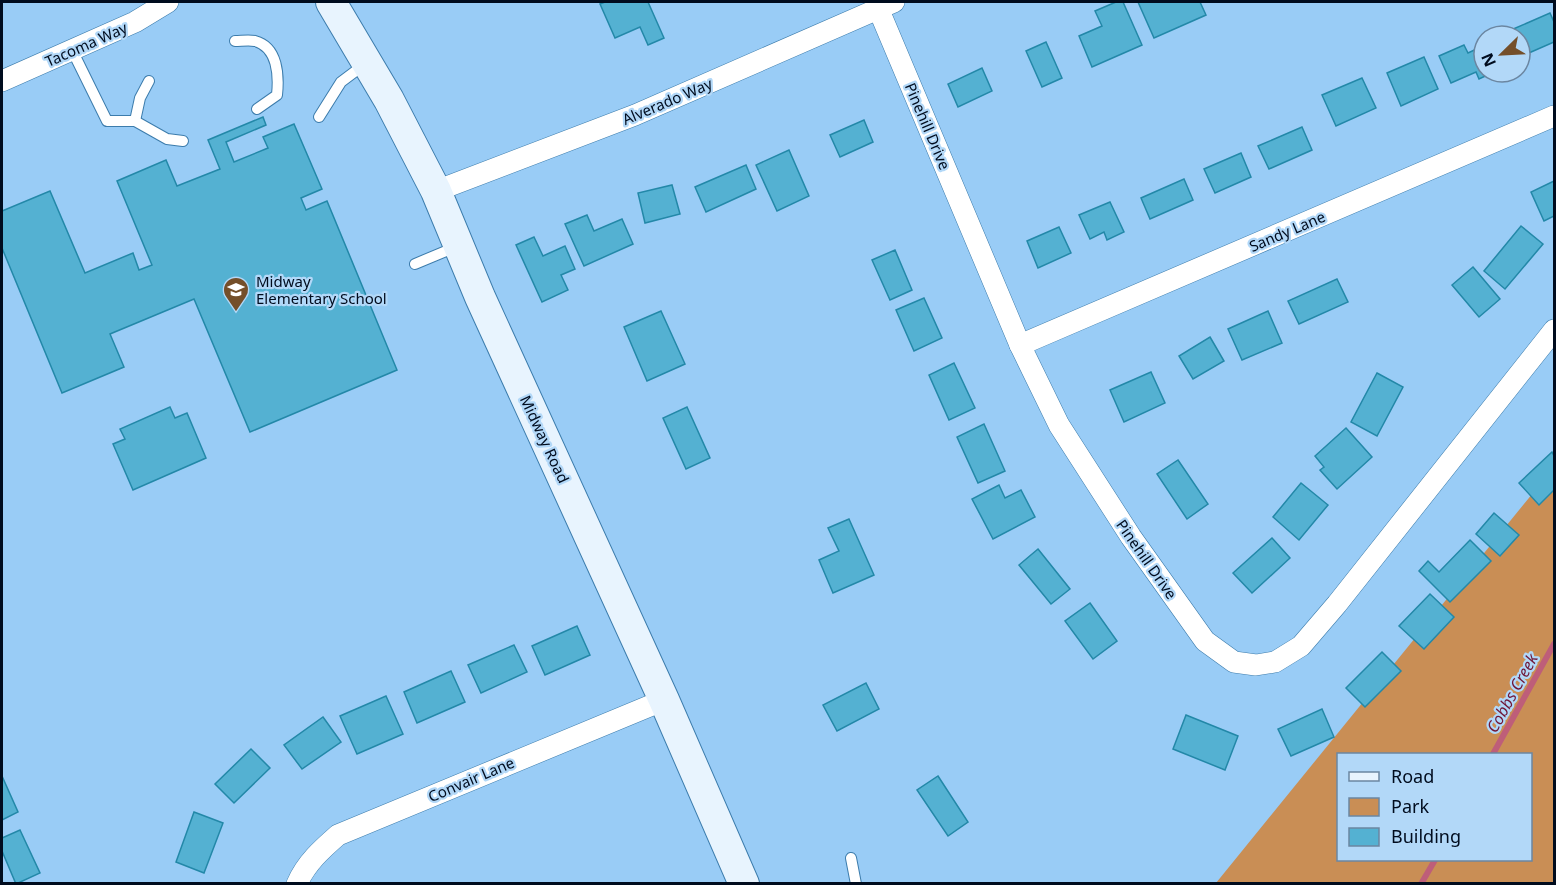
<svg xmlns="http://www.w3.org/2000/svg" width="1556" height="885" viewBox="0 0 1556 885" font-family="'Noto Sans',sans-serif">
<rect width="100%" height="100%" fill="#99ccf6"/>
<path fill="#c98e55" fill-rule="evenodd" d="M1554 467V883H1216ZM1338 754H1530V860H1338Z"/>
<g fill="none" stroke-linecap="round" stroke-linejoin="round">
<g stroke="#be5e79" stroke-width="6">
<path d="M1493 754 1554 644"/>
<path d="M1421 884 1435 860"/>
</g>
</g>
<g fill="#54b1d2" stroke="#2388a8" stroke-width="1.5">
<path d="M605 2H648L664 38 648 45 640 27 615 38 600 4Z"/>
<path d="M1116 2H1123L1142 45 1092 67 1079 36 1102 26 1095 11Z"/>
<path d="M1138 2H1200L1206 15 1154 38Z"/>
<path d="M1550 13 1554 22V42L1522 56 1520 52V36H1513L1511 30Z"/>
<path d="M1046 42 1062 78 1042 87 1026 51Z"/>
<path d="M1464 45 1468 53 1483 46 1484 72H1494L1479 79 1476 72 1451 83 1439 56Z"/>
<path d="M1424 57 1438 89 1401 106 1387 73Z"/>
<path d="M982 68 992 91 958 107 948 84Z"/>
<path d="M1362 78 1376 108 1336 126 1322 95Z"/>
<path d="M263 117 266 125 226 142 234 162 268 148 263 137 294 124 322 189 301 198 306 210 327 201 397 370 250 432 194 299 110 334 124 367 62 393 2 248V211L50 191 85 273 133 253 139 270 152 265 117 181 166 160 177 186 220 169 208 140Z"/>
<path d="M864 120 873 142 840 157 830 135Z"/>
<path d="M1302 127 1312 150 1269 169 1258 146Z"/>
<path d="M789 150 809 196 777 211 756 165Z"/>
<path d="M1241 153 1251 177 1215 193 1204 169Z"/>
<path d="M746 165 756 189 706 212 695 187Z"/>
<path d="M1184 179 1193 200 1150 219 1141 198Z"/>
<path d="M1554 181V216L1544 221 1531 192Z"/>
<path d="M672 185 680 214 645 223 638 193Z"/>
<path d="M1110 202 1124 232 1107 240 1104 232 1090 239 1079 215Z"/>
<path d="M587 215 594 231 622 219 633 244 584 266 565 224Z"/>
<path d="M1521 226 1543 244 1505 289 1484 271Z"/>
<path d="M1059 227 1071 253 1038 268 1027 241Z"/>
<path d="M534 237 543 256 565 246 575 269 561 275 568 290 542 302 516 245Z"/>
<path d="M895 250 912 290 890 300 872 260Z"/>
<path d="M1473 267 1500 299 1479 317 1452 285Z"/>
<path d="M1337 279 1348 302 1299 324 1288 301Z"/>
<path d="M924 298 942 338 914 351 896 310Z"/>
<path d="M661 311 685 364 647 381 624 327Z"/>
<path d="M1268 311 1282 343 1242 360 1228 329Z"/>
<path d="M1210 337 1224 361 1193 379 1179 356Z"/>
<path d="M954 363 975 408 949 420 929 375Z"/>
<path d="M1151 372 1165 403 1124 422 1110 390Z"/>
<path d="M1377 373 1403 387 1377 436 1351 422Z"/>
<path d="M170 407 175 418 187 413 206 458 133 490 113 444 125 439 120 429Z"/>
<path d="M687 407 710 458 686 469 663 418Z"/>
<path d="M984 424 1005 471 978 483 957 437Z"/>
<path d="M1346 428 1372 457 1337 489 1320 470 1324 467 1315 456Z"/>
<path d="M1552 452 1554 456V490L1539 505 1519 483Z"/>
<path d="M1178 460 1208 504 1187 519 1157 474Z"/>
<path d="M1301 483 1328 505 1299 540 1273 517Z"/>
<path d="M999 485 1005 498 1021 490 1035 517 993 539 972 499Z"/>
<path d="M1494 513 1519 535 1500 556 1476 534Z"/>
<path d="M849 519 874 575 833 593 819 560 839 551 828 528Z"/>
<path d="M1272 538 1290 558 1252 593 1233 573Z"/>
<path d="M1470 540 1491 561 1450 602 1419 571 1428 561 1439 572Z"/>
<path d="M1038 549 1070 589 1051 604 1019 565Z"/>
<path d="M1430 594 1454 617 1424 649 1399 626Z"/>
<path d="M1090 603 1117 641 1093 659 1065 621Z"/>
<path d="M577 626 590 655 545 675 532 646Z"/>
<path d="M514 645 527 672 481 693 468 665Z"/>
<path d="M1382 652 1401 671 1365 707 1346 688Z"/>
<path d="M451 671 465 702 417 723 404 692Z"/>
<path d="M866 683 879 709 837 731 823 705Z"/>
<path d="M386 696 403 734 357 754 340 716Z"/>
<path d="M1322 709 1334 737 1291 756 1278 729Z"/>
<path d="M1186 715 1238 736 1225 770 1173 749Z"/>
<path d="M323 717 341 742 302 769 284 745Z"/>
<path d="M251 749 270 768 234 803 215 784Z"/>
<path d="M2 776 18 812 2 820Z"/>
<path d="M938 776 968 822 948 836 917 790Z"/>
<path d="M194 812 223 823 204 873 176 862Z"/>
<path d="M20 830 40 873 16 884 2 851V838Z"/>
</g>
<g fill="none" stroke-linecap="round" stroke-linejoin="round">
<defs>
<g id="lane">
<path d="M235 41C241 41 249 40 255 41 278 47 279 76 277 95L257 109"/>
<path d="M72 50 107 121H135L167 139 183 141"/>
<path d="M319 117 341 82 365 64"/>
<path d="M135 121 140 98 149 81"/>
<path d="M415 264 458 246"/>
<path d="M851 858 856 884"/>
</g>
<g id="street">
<path d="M878 8 1020 345 1059 425 1131 537 1205 641 1234 662 1256 665 1275 662 1301 646 1337 604 1554 330"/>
<path d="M2 81 135 22 168 2"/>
<path d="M436 191 635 115 894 2"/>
<path d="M1020 345 1554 116"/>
<path d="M297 884C306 863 322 849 338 835L664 700"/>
</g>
<path id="secondary" d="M331 2 389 100 436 191 480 297 664 700 744 884"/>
</defs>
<use href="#lane" stroke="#3c7cac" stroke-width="12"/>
<use href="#street" stroke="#3c7cac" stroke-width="22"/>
<use href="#secondary" stroke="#3c7cac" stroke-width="32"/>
<use href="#lane" stroke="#fff" stroke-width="10"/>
<use href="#street" stroke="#fff" stroke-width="21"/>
<use href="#secondary" stroke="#e8f4fe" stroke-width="30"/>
</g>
<defs>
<symbol id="school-pin" viewBox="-11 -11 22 30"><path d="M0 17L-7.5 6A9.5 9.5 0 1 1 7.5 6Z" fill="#744f2a" stroke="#b2d8f8"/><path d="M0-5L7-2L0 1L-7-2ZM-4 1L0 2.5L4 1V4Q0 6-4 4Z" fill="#fff"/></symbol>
</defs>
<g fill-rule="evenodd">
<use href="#school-pin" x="221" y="275" width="30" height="40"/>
</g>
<g text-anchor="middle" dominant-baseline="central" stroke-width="4.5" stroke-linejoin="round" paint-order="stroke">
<g font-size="15" fill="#000c1e" stroke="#b2d8f8">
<text transform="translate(86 44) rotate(-24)">Tacoma Way</text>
<text transform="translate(667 101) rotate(-23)">Alverado Way</text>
<text transform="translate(928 126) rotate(67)">Pinehill Drive</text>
<text transform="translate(1287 231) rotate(-23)">Sandy Lane</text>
<text transform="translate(545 439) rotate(65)">Midway Road</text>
<text transform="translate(1147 559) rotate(55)">Pinehill Drive</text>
<text transform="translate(471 779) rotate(-23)">Convair Lane</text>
</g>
<g font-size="15" fill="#000c1e" stroke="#b2d8f8" text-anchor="start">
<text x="256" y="281">Midway<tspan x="256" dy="17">Elementary School</tspan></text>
</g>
<g font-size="16" font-style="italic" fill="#6f1637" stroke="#b2d8f8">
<text transform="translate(1512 693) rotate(-61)">Cobbs Creek</text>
</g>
</g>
<rect width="1556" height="885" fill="none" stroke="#000c1e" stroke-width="6"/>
<rect x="1337" y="753" width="195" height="108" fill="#b2d8f8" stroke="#6b86a1" stroke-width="1.5"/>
<rect x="1349" y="772" width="30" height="9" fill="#e8f4fe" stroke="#6b86a1" stroke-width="1.5"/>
<text x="1391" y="783" font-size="18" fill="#000c1e">Road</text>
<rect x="1349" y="798" width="30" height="18" fill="#c98e55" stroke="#6b86a1" stroke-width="1.5"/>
<text x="1391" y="813" font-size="18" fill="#000c1e">Park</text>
<rect x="1349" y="828" width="30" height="18" fill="#54b1d2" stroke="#6b86a1" stroke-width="1.5"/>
<text x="1391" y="843" font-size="18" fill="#000c1e">Building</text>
<g transform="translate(1502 54) rotate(246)"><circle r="28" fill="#b2d8f8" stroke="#6b86a1" stroke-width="1.5"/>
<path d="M0-4.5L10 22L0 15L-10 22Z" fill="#744f2a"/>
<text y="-9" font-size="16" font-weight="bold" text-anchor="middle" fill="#000c1e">N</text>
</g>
</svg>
